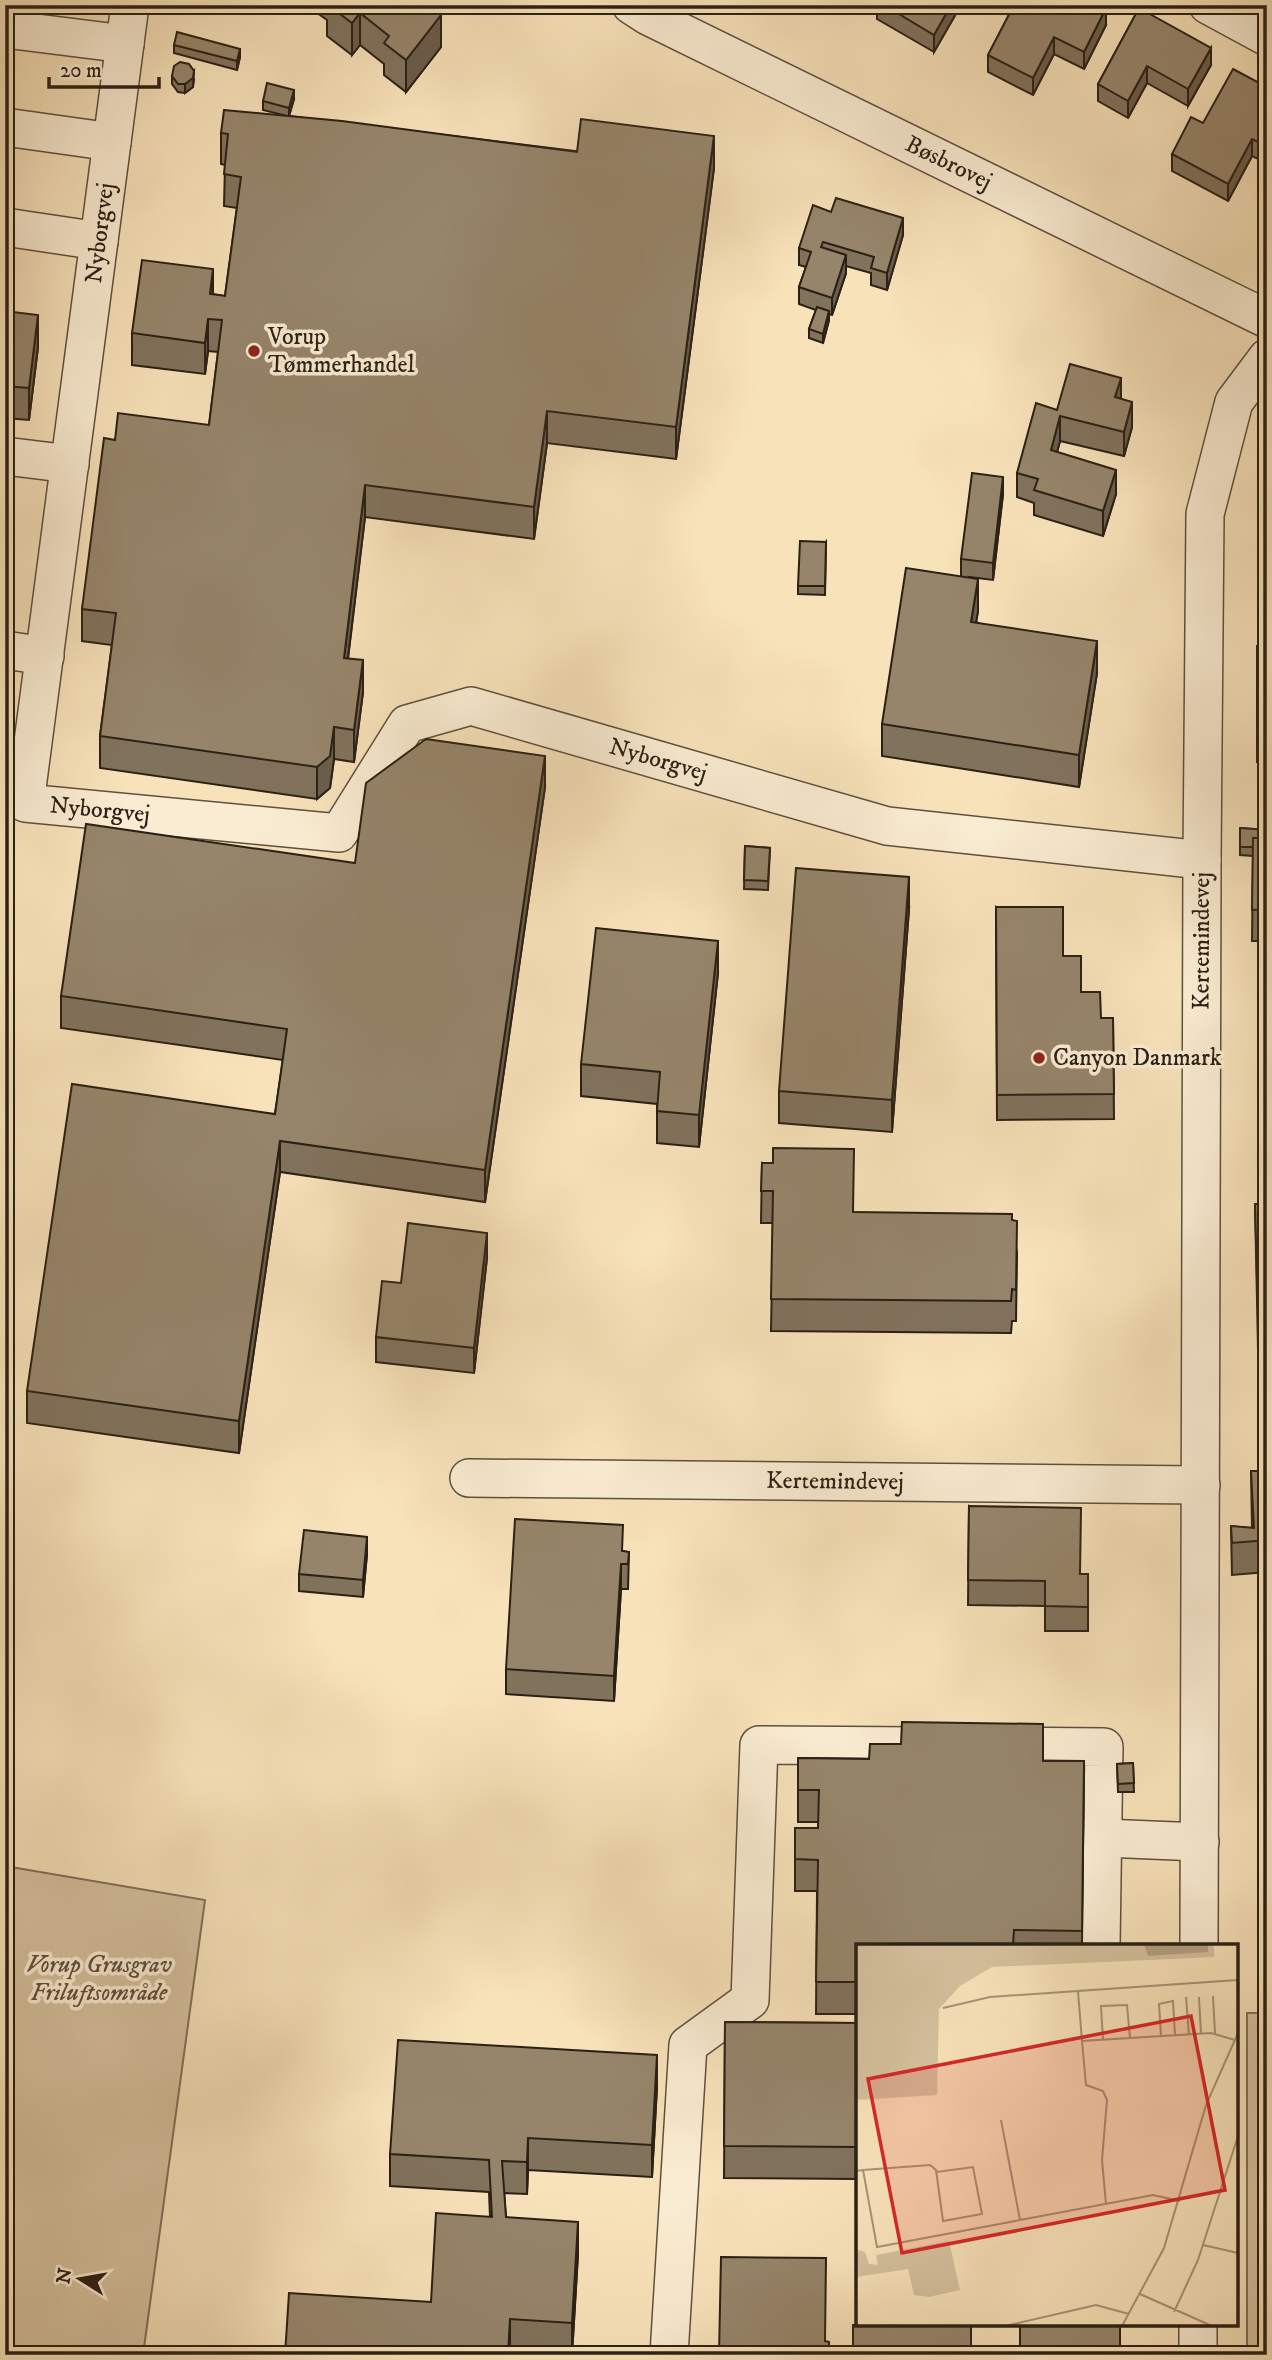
<svg xmlns="http://www.w3.org/2000/svg" width="1272" height="2360" viewBox="0 0 1272 2360" font-family="'IM FELL DW Pica',serif">
<rect width="100%" height="100%" fill="#f8e2ba"/>
<filter id="stains"><feTurbulence type="fractalNoise" baseFrequency=".00286" numOctaves="4"/><feColorMatrix values="0 0 0 0 .2 0 0 0 0 .09 0 0 0 0 .02 0 0 0 .5 -.17"/></filter>
<radialGradient id="worn" r=".72"><stop offset=".6" stop-color="#630" stop-opacity="0"/><stop offset="1" stop-color="#630" stop-opacity=".3"/></radialGradient>
<g fill="#d5c19e" stroke="#80705a" stroke-width="2">
<path d="M5 1866 205 1900 143 2355H5Z"/>
<rect x="1247" y="2013" width="20" height="342"/>
</g>
<g fill="none" stroke-linecap="round" stroke-linejoin="round">
<defs>
<g id="minor">
<path id="s1" d="M130 5 25 803 339 833 407 724 471 706 887 826 1202 860"/>
<path id="s2" d="M631 5 648 16 1267 319"/>
<path d="M1208 5 1267 37"/>
<path d="M5 29 125 44"/>
<path d="M5 127 112 142"/>
<path d="M5 227 99 241"/>
<path d="M5 456 70 464"/>
<path d="M5 650 45 656"/>
<path id="s3" d="M469 1478 1201 1485"/>
<path d="M993 1746 1104 1747 1101 1945"/>
<path d="M1103 1838 1200 1842"/>
<path id="s4" d="M1199 1945 1202 860 1205 514 1234 402 1267 358"/>
<path d="M669 2355 688 2045 750 2000 759 1745 921 1746"/>
<path d="M1198 2355V2323"/>
</g>
</defs>
<use href="#minor" stroke="#5e503e" stroke-width="40"/>
<use href="#minor" stroke="#faecd2" stroke-width="37"/>
</g>
<g fill="#81725c" stroke="#2b2015" stroke-width="2">
<path d="M306 5H438L434 10 441 47 406 92 384 75V64L360 45 352 55 327 36V20Z"/>
<path d="M877 5H961L934 52 877 19Z"/>
<path d="M1014 5 1106 25 1084 69 1054 54 1033 95 988 72V55Z"/>
<path d="M1139 8 1211 65 1188 106 1147 83 1128 118 1098 101V84Z"/>
<path d="M174 45 240 57 237 70 174 53Z"/>
<path d="M172 76 194 79 193 87 185 93 178 92 172 84Z"/>
<path d="M1267 87V163L1252 156 1228 201 1172 171V154Z"/>
<path d="M294 99 289 116 714 168 676 459 547 443 534 539 365 517 348 659 363 692 354 762 334 759 330 788 317 799 100 768V736L112 645 82 641V609L115 440 209 425 218 352 208 351 205 374 132 365V333L213 294 225 296 237 208 224 206 225 165 221 164V133L287 116 263 110V101Z"/>
<path d="M831 212 903 235 887 290 871 285V273L846 266V273L832 315 829 314V320L823 343 809 338V329L816 310 799 304V287L806 267 799 265V248Z"/>
<path d="M5 311 38 347 29 420 5 418Z"/>
<path d="M1121 398 1132 427 1124 456 1060 441 1057 452 1116 494 1103 536 1034 515V503L1017 497V473L1057 410Z"/>
<rect x="1263" y="481" width="4" height="120"/>
<path d="M1003 494 993 580 969 577 978 611 976 622 1097 673 1079 787 882 756V724L961 576V559Z"/>
<path d="M826 542 825 595 798 594V586Z"/>
<path d="M1257 646H1267V763L1257 762Z"/>
<path d="M545 787 485 1202 280 1172 239 1453 27 1423V1391L275 1114 283 1060 61 1028V996L355 863Z"/>
<path d="M1240 828 1267 830V941H1252L1253 856 1240 855Z"/>
<path d="M745 846 770 848 768 890 744 889Z"/>
<path d="M996 907 1063 956 1081 992 1101 1018H1113L1114 1119 997 1120Z"/>
<path d="M909 909 892 1132 779 1123V1091Z"/>
<path d="M718 973 699 1147 657 1143V1104L581 1096V1064Z"/>
<path d="M762 1163 853 1212 1012 1220 1017 1253 1016 1321H1012L1011 1333 771 1331 773 1223H761Z"/>
<path d="M1255 1204H1267V1349H1258Z"/>
<path d="M487 1258 474 1373 376 1362V1337L401 1283Z"/>
<path d="M1251 1471H1267V1572L1232 1575 1231 1526 1252 1528Z"/>
<path d="M969 1506 1081 1574H1088V1631H1045V1606L968 1605Z"/>
<path d="M623 1551 629 1552 628 1589H621L614 1701 506 1694V1669Z"/>
<path d="M367 1554 363 1597 299 1591V1574Z"/>
<path d="M798 1758 1084 1761 1082 1945H857V2014H816L817 1891H795V1859L818 1828V1822H798Z"/>
<path d="M1133 1763 1134 1792H1118L1117 1764Z"/>
<path d="M725 2022 857 2023V2179L724 2178Z"/>
<path d="M657 2087 652 2177 528 2170 527 2194 504 2193 506 2217 578 2254 572 2355 510 2351V2355H285L431 2302 490 2217 489 2192 390 2186V2154Z"/>
<path d="M853 2325 862 2326 971 2355H853Z"/>
</g>
<g fill="#695d4b" stroke="#2b2015" stroke-width="2">
<path d="M418 5H438L418 30Z"/>
<path d="M951 5H961L934 52V35Z"/>
<path d="M1106 8V25L1084 69V52Z"/>
<path d="M360 13V45L352 55V23Z"/>
<path d="M441 15V47L406 92V60Z"/>
<path d="M1054 37V54L1033 95V78Z"/>
<path d="M1211 48V65L1188 106V89Z"/>
<path d="M240 49V57L237 70V61Z"/>
<path d="M1147 66V83L1128 118V101Z"/>
<path d="M194 71 193 87 185 93V84Z"/>
<path d="M294 90V99L289 116V108Z"/>
<path d="M714 136V168L676 459V427Z"/>
<path d="M1252 139V156L1228 201V184Z"/>
<path d="M903 218V235L887 290V273Z"/>
<path d="M12 238V270L5 309V277Z"/>
<path d="M846 255V273L832 315V298Z"/>
<path d="M213 269V301L210 294Z"/>
<path d="M829 311V320L823 343V334Z"/>
<path d="M38 315V347L29 420V388Z"/>
<path d="M208 319V351L205 374V343Z"/>
<path d="M1121 378V403L1115 397Z"/>
<path d="M1132 402V427L1124 456V432Z"/>
<path d="M547 411V443L534 539V507Z"/>
<path d="M1060 416V441L1051 475V450Z"/>
<path d="M1116 470V494L1103 536V511Z"/>
<path d="M1003 477V494L993 580V563Z"/>
<path d="M365 485V517L344 690V658Z"/>
<path d="M978 579V611L971 654V622Z"/>
<path d="M1097 641V673L1079 787V755Z"/>
<path d="M363 660V692L354 762V730Z"/>
<path d="M334 727V759L330 788 317 799V767Z"/>
<path d="M545 756V787L485 1202V1170Z"/>
<path d="M909 877V909L892 1132V1100Z"/>
<path d="M718 941V973L699 1147V1115Z"/>
<path d="M280 1141V1172L239 1453V1421Z"/>
<path d="M487 1233V1258L474 1373V1348Z"/>
<path d="M367 1537V1554L363 1597V1580Z"/>
<path d="M621 1564V1589L614 1701V1676Z"/>
<path d="M657 2055V2087L652 2177V2145Z"/>
<path d="M528 2138V2170L527 2194V2162Z"/>
<path d="M578 2222V2254L572 2355V2323Z"/>
<path d="M510 2319V2355H508Z"/>
</g>
<g fill="#96856b" stroke="#2b2015" stroke-width="2">
<path d="M328 5H428L441 15 406 60 384 43 389 36 360 13 352 23Z"/>
<path d="M884 5H951L934 35Z"/>
<path d="M1014 5H1101L1106 8 1084 52 1054 37 1033 78 988 55Z"/>
<path d="M1139 8 1211 48 1188 89 1147 66 1128 101 1098 84Z"/>
<path d="M177 32 240 49 237 61 174 45Z"/>
<path d="M180 62 189 64 194 71 193 78 185 84H178L172 76 174 66Z"/>
<path d="M1233 69 1267 87V146L1252 139 1228 184 1172 154 1191 117 1203 123Z"/>
<path d="M267 83 294 90 289 108 263 101Z"/>
<path d="M224 110 342 121 577 152 581 119 714 136 676 427 547 411 534 507 365 485 344 658 363 660 354 730 334 727 330 756 317 767 100 736 116 613 82 609 104 438 115 440 118 413 209 425 222 320 208 319 205 343 132 333 142 260 213 269 210 294 225 296 241 177 224 174 228 134 221 133Z"/>
<path d="M836 198 903 218 887 273 871 268 874 257 823 242 821 247 846 255 832 298 799 287 811 252 799 248 813 205 831 212Z"/>
<path d="M5 237 12 238 5 277Z"/>
<path d="M817 307 829 311 823 334 809 329Z"/>
<path d="M5 311 38 315 29 388 5 386Z"/>
<path d="M1070 364 1121 378 1115 397 1132 402 1124 432 1060 416 1051 450 1116 470 1103 511 1034 490 1038 479 1017 473 1036 403 1057 410Z"/>
<path d="M972 473 1003 477 993 563 961 559Z"/>
<rect x="1263" y="481" width="4" height="96"/>
<path d="M800 541 826 542 825 586H798Z"/>
<path d="M906 568 978 579 971 622 1097 641 1079 755 882 724Z"/>
<rect x="1257" y="646" width="10" height="92"/>
<path d="M426 739 545 756 485 1170 280 1141 239 1421 27 1391 72 1084 275 1114 287 1029 61 996 86 824 355 863 366 783Z"/>
<path d="M1240 828 1267 830V838H1253V847H1240Z"/>
<path d="M1253 838H1267V909L1252 910Z"/>
<path d="M745 846 770 848 768 881 744 880Z"/>
<path d="M796 868 909 877 892 1100 779 1091Z"/>
<path d="M996 907H1063V956H1081V992H1100L1101 1018H1113L1114 1094 997 1095Z"/>
<path d="M596 928 718 941 699 1115 657 1111 660 1072 581 1064Z"/>
<path d="M773 1148 854 1149 853 1212 1012 1214V1220L1017 1221 1016 1290 1012 1289 1011 1301 771 1299 773 1191H761L762 1163H773Z"/>
<path d="M1255 1204H1267V1317H1258Z"/>
<path d="M408 1223 487 1233 474 1348 376 1337 382 1281 401 1283Z"/>
<path d="M1251 1471H1267V1540L1232 1543 1231 1526 1254 1528Z"/>
<path d="M969 1506 1081 1508 1080 1574H1088V1607L1045 1606V1581L968 1580Z"/>
<path d="M515 1519 623 1525 622 1551 629 1552 628 1564H621L614 1676 506 1669Z"/>
<path d="M304 1530 367 1537 363 1580 299 1574Z"/>
<path d="M902 1722 1043 1724V1761H1084L1082 1931 1014 1930 1013 1945H857V1982H816L818 1860 795 1859V1828H818L819 1790H798V1758L869 1759 870 1744H901Z"/>
<path d="M1133 1763 1134 1783 1118 1784 1117 1764Z"/>
<path d="M725 2022 857 2023V2147L724 2146Z"/>
<path d="M398 2040 657 2055 652 2145 528 2138 527 2162 502 2161 506 2217 578 2222 572 2323 510 2319 508 2355H285L289 2293 431 2302 436 2213 492 2217 489 2160 390 2154Z"/>
<path d="M721 2257 826 2258 825 2341 829 2342V2355H719Z"/>
<path d="M862 2323H971V2355H862V2348H853V2325L862 2326Z"/>
<rect x="1020" y="2323" width="100" height="32"/>
</g>
<g fill="#8f2418" stroke="#faecd2" stroke-width="2.5">
<circle cx="254" cy="351" r="7"/>
<circle cx="1039" cy="1058" r="7"/>
</g>
<g text-anchor="middle" dominant-baseline="central" stroke-width="7" stroke-linejoin="round" paint-order="stroke">
<g font-size="24" fill="#2b2015" stroke="#faecd2">
<text stroke="none"><textPath href="#s2" startOffset="355">Bøsbrovej</textPath></text>
<text transform="translate(100 233) rotate(-83)">Nyborgvej</text>
<text stroke="none"><textPath href="#s1" startOffset="1510">Nyborgvej</textPath></text>
<text stroke="none"><textPath href="#s1" startOffset="880">Nyborgvej</textPath></text>
<text stroke="none"><textPath href="#s4" startOffset="1004">Kertemindevej</textPath></text>
<text stroke="none"><textPath href="#s3" startOffset="366">Kertemindevej</textPath></text>
</g>
<g font-size="24" fill="#2b2015" stroke="#faecd2" text-anchor="start">
<text x="268" y="337">Vorup<tspan x="268" dy="28">Tømmerhandel</tspan></text>
<text x="1053" y="1058">Canyon Danmark</text>
</g>
<g font-size="24" font-style="italic" fill="#5e503e" stroke="#faecd2">
<text x="99" y="1965">Vorup Grusgrav<tspan x="99" dy="28">Friluftsområde</tspan></text>
</g>
</g>
<g transform="translate(856 1944)">
<rect width="382" height="382" fill="#f8e2ba"/>
<path d="M0 0H358V13L136 23 104 42 83 65 81 151 0 156ZM93 297 104 346 73 353 58 351 52 325 0 333V305L9 308 13 320 22 321 20 311Z" fill="#d5c19e"/>
<path d="M288 0H352V8L292 12Z" fill="#b2a082"/>
<path fill="none" stroke="#a69478" stroke-width="2" d="M357 52 359 89M330 53 333 91M343 53 345 90M87 64 134 53 222 47M305 92 303 60 317 57 319 91M247 96 245 62 271 61 274 94M226 97 222 47 382 36M145 176 164 276M7 226 74 221 80 226 81 228 117 223 126 270 87 277 80 226M0 227 7 226 21 303 297 251 324 257M250 260 246 216 251 156 247 147 230 141 226 97 355 89 379 96M347 301 382 309M284 350 356 382M318 368 342 316 382 192M149 382 240 361 273 370M266 382 308 304 350 161 382 89"/>
<path fill="#d62828" fill-opacity="0.15" stroke="#d62828" stroke-width="3.5" d="M335 72 369 246 46 309 12 135Z"/>
<rect width="382" height="382" fill="none" stroke="#2b2015" stroke-width="3.5"/>
</g>
<rect width="1272" height="2360" fill="none" stroke="#f8e2ba" stroke-width="28"/>
<rect x="7" y="7" width="1258" height="2346" fill="none" stroke="#2b2015" stroke-width="3.5"/>
<rect x="14" y="14" width="1244" height="2332" fill="none" stroke="#2b2015" stroke-width="2"/>
<g transform="translate(80 2279) rotate(281)" stroke="#faecd2" stroke-width="5" paint-order="stroke">
<path d="M0-5L12 26L0 18L-12 26Z" fill="#2b2015"/>
<text y="-10" font-size="19" font-weight="bold" text-anchor="middle" fill="#2b2015">N</text>
</g>
<path d="M49 77v10h110v-10" fill="none" stroke="#2b2015" stroke-width="3.5"/>
<text x="60" y="77" font-size="21" fill="#2b2015" stroke="#faecd2" stroke-width="5" paint-order="stroke">20 m</text>
<rect width="100%" height="100%" filter="url(#stains)"/>
<rect width="100%" height="100%" fill="url(#worn)"/>
</svg>
